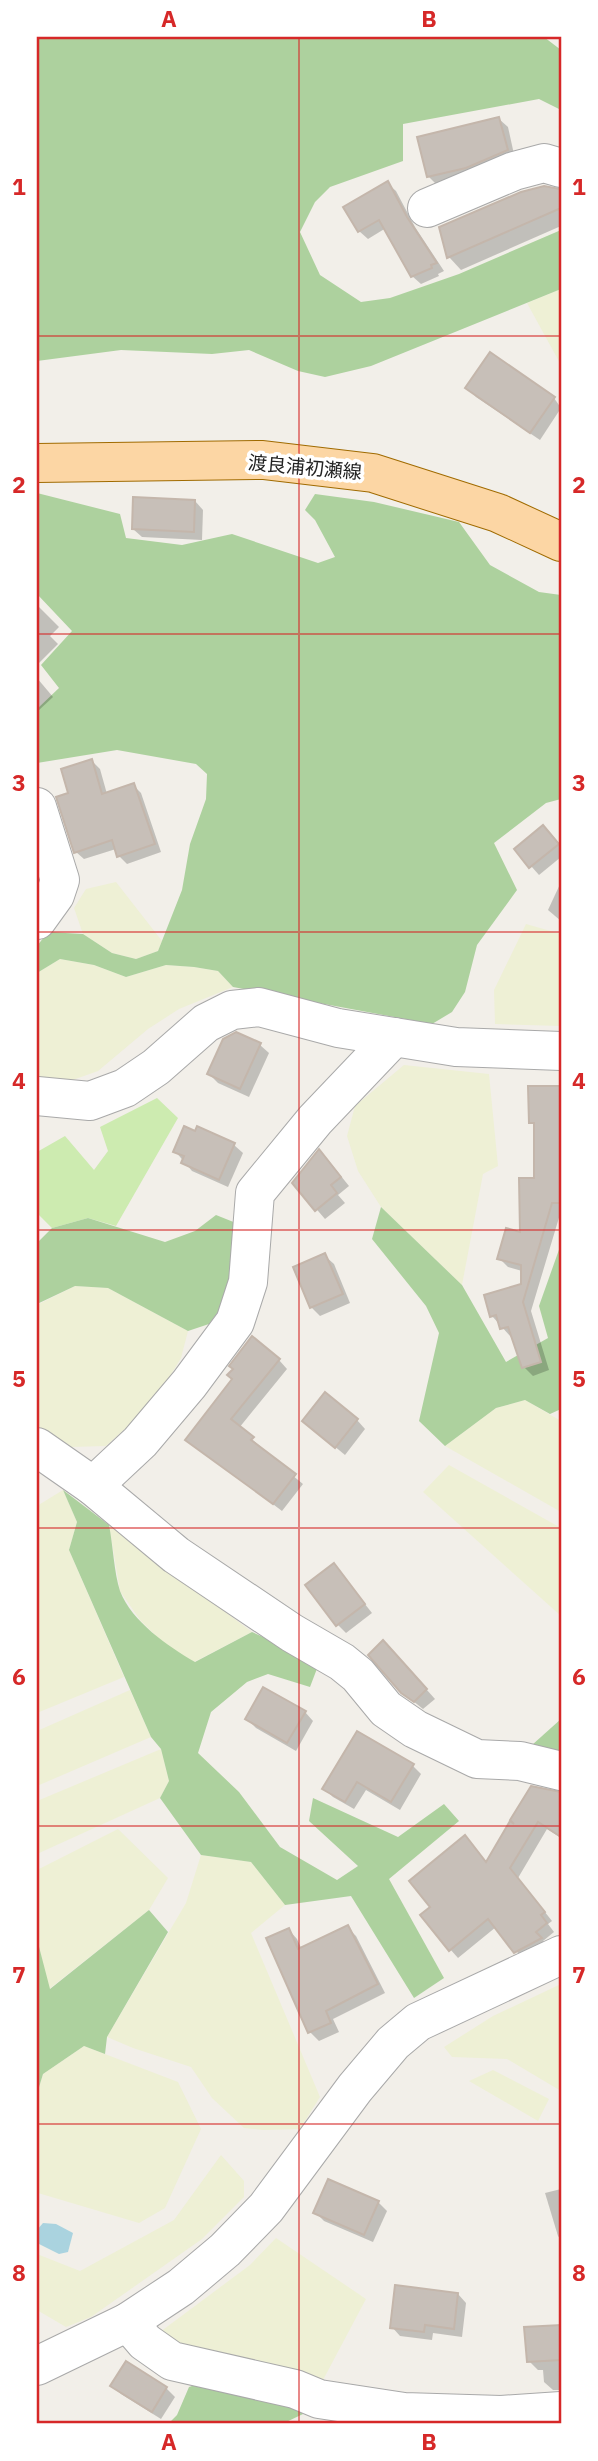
<svg xmlns="http://www.w3.org/2000/svg" width="598" height="2461" viewBox="0 0 598 2461" font-family="'IBM Plex Sans','Noto Sans JP',sans-serif">
<rect width="100%" height="100%" fill="#f2efe9"/>
<g fill="#eef0d5">
<path d="M561 289V365L527 303Z"/>
<path d="M116 882 162 941 158 951 136 959 112 953 83 934 74 908 86 889Z"/>
<path d="M526 924 561 934V1026L495 1024 494 990Z"/>
<path d="M60 959 94 965 126 977 166 965 194 967 218 971 233 987 179 1009 148 1029 98 1071 70 1081 37 1078V973Z"/>
<path d="M404 1065 489 1074 498 1166 483 1174 462 1285 381 1207 358 1171 347 1136 355 1106Z"/>
<path d="M75 1286 108 1288 188 1331 181 1358 154 1403 106 1446 71 1447 37 1426V1305Z"/>
<path d="M525 1400 561 1421V1512L445 1446 496 1408Z"/>
<path d="M449 1465 561 1528V1616L423 1492Z"/>
<path d="M63 1490 77 1522 69 1550 124 1677 37 1713V1506Z"/>
<path d="M109 1525 252 1632 194 1662 162 1642 140 1620 120 1591Z"/>
<path d="M130 1690 151 1737 37 1786V1731Z"/>
<path d="M161 1749 169 1781 160 1798 37 1854V1801Z"/>
<path d="M118 1829 168 1878 149 1910 49 1989 37 1939V1870Z"/>
<path d="M201 1855 251 1862 285 1905 251 1933 320 2097 300 2129 264 2130 244 2128 212 2098 191 2067 133 2048 107 2037 186 1903Z"/>
<path d="M561 1984V2091L507 2059 452 2057 444 2047 493 2016Z"/>
<path d="M84 2046 178 2082 201 2129 165 2208 139 2223 38 2193 37 2190V2094L43 2074Z"/>
<path d="M493 2070 549 2099 538 2121 469 2081Z"/>
<path d="M221 2155 244 2181V2197L202 2239 91 2317 66 2327 37 2310V2254L80 2271 174 2220Z"/>
<path d="M276 2238 366 2299 323 2380 171 2346 160 2332 250 2265Z"/>
</g>
<path fill="#cdebb0" d="M157 1098 178 1118 116 1226 88 1218 52 1228 37 1213V1152L65 1136 94 1170 108 1151 100 1127Z"/>
<g fill="#add19e">
<path d="M37 37H544L561 50V110L539 99 403 124V161L330 187 315 202 300 232 320 275 361 302 390 298 459 274 561 230V289L371 366 325 377 298 371 249 350 212 354 121 350 37 361Z"/>
<path d="M37 493 120 514 126 538 182 545 232 534 318 563 335 557 315 520 305 510 315 494 374 502 459 522 490 565 539 592 561 595V799L546 803 494 843 517 890 477 945 465 992 452 1012 432 1024 233 987 218 971 194 967 166 965 126 977 94 965 60 959 37 973V946L48 932 83 934 112 953 136 959 158 951 182 890 190 844 206 799 207 774 196 764 117 750 37 763V709L59 688 41 665 72 631 37 594Z"/>
<path d="M381 1207 462 1285 506 1362 548 1338 539 1306 561 1244V1409L550 1414 525 1400 496 1408 445 1446 419 1421 439 1333 426 1306 372 1239Z"/>
<path d="M216 1215 236 1223V1288L209 1324 188 1331 108 1288 75 1286 37 1304V1243L52 1228 88 1218 165 1242 195 1231Z"/>
<path d="M63 1490 109 1525C113 1545 114 1573 120 1591 132 1622 168 1646 195 1662L252 1632 284 1646 318 1666 310 1687 268 1674 247 1682 211 1712 198 1753 239 1792 280 1847 337 1880 358 1866 309 1821 313 1798 398 1837 444 1804 459 1821 389 1879 444 1978 414 1998 351 1896 285 1905 251 1862 201 1855 160 1798 169 1781 161 1749 151 1737 69 1550 77 1522Z"/>
<path d="M561 1719V1753L532 1745Z"/>
<path d="M149 1910 168 1932 107 2037 105 2054 84 2046 43 2074 37 2094V1939L50 1989Z"/>
<path d="M209 2380 288 2397 303 2414 282 2424H168L177 2415 189 2387Z"/>
</g>
<path fill="#aad3df" d="M43 2223 56 2224 73 2233 68 2252 59 2254 37 2243V2230Z"/>
<g fill="#0003">
<path d="M499 119 508 127 515 159 437 185 428 176Z"/>
<path d="M387 183 396 191 415 227 444 271 438 274 439 276 421 284 412 276 386 228 368 239 359 231Z"/>
<path d="M559 191 561 193V226L461 270 449 257 441 228Z"/>
<path d="M468 388 554 398 561 408 540 440 476 397Z"/>
<path d="M195 501 203 510 202 540 142 537 133 529Z"/>
<path d="M37 605 59 627 50 636 58 644 37 665Z"/>
<path d="M37 678 53 697 37 712Z"/>
<path d="M92 761 100 769 107 794 133 785 141 793 161 852 127 864 119 856 116 849 84 859 76 852 70 795Z"/>
<path d="M552 836 561 848V857L539 875 516 849Z"/>
<path d="M561 882V921L548 910Z"/>
<path d="M260 1045 269 1053 249 1097 218 1083 209 1074Z"/>
<path d="M530 1088H561V1211L531 1311 549 1370 533 1376 524 1367 513 1336 511 1337 492 1316 523 1285 522 1271 508 1267 499 1258 522 1235 535 1179 536 1127 531 1122Z"/>
<path d="M234 1145 243 1153 228 1187 192 1171 175 1151Z"/>
<path d="M328 1160 349 1186 338 1195 345 1203 325 1219 294 1183Z"/>
<path d="M325 1256 334 1264 350 1303 320 1316 311 1307Z"/>
<path d="M279 1360 287 1369 239 1428 261 1447 260 1449 303 1484 282 1511 188 1440 234 1379 235 1369Z"/>
<path d="M357 1420 365 1429 345 1455 304 1421Z"/>
<path d="M334 1565 372 1613 346 1633 337 1624Z"/>
<path d="M392 1651 435 1699 423 1709 402 1692Z"/>
<path d="M305 1712 313 1721 296 1751 256 1728 247 1719Z"/>
<path d="M413 1766 421 1774 400 1810 366 1790 354 1809 333 1797 324 1788Z"/>
<path d="M556 1794H561V1838L547 1829 518 1878 552 1921 548 1924 554 1932 543 1941 548 1947 524 1960 496 1927 458 1958 450 1949 487 1863Z"/>
<path d="M347 1927 356 1936 385 1993 333 2019 339 2032 319 2041 310 2032 289 1930 297 1939 302 1950Z"/>
<path d="M561 2189V2240L558 2236 545 2193Z"/>
<path d="M378 2202 387 2211 373 2242 324 2221 315 2212Z"/>
<path d="M458 2294 466 2303 462 2337 433 2333 432 2340 400 2336 392 2327Z"/>
<path d="M561 2326V2390H553L544 2382 543 2370H538L529 2361 526 2329Z"/>
<path d="M112 2386 166 2388 175 2397 161 2419 121 2394Z"/>
</g>
<g fill="#c7bfb8" stroke="#c4b6ab" stroke-width="2">
<path d="M499 117 508 150 466 168 427 177 417 137Z"/>
<path d="M388 181 407 217 437 263 431 265 432 268 411 277 379 220 358 232 343 207Z"/>
<path d="M544 186 560 189 561 208 447 258 439 227 521 192Z"/>
<path d="M490 352 555 397 530 433 465 388Z"/>
<path d="M133 497 195 500 194 532 132 529Z"/>
<path d="M92 759 102 794 134 783 155 844 117 857 112 840 74 853 56 797 68 793 61 769Z"/>
<path d="M543 825 559 844 529 868 514 849Z"/>
<path d="M236 1032 261 1043 240 1089 207 1074 223 1039Z"/>
<path d="M528 1086H561V1203H552L523 1302 541 1362 522 1368 508 1327 500 1329 496 1315 490 1317 484 1295 521 1284V1265L497 1259 506 1228 520 1232 519 1178H534V1123H529Z"/>
<path d="M184 1126 195 1131 197 1126 235 1143 219 1180 181 1163 184 1156 173 1152Z"/>
<path d="M319 1149 341 1177 331 1185 337 1193 315 1211 292 1183Z"/>
<path d="M325 1253 343 1294 310 1308 293 1267Z"/>
<path d="M252 1336 280 1359 231 1419 254 1437 251 1440 296 1474 273 1504 185 1440 232 1379 227 1375 233 1369 229 1366Z"/>
<path d="M325 1392 358 1419 335 1448 302 1421Z"/>
<path d="M334 1563 365 1604 336 1626 305 1585Z"/>
<path d="M383 1640 427 1689 414 1702 401 1693 368 1655Z"/>
<path d="M263 1687 306 1711 287 1743 245 1719Z"/>
<path d="M357 1731 414 1764 391 1802 357 1782 345 1802 322 1789Z"/>
<path d="M531 1786 561 1792V1837L538 1822 510 1868 545 1912 541 1915 547 1923 536 1932 542 1938 514 1953 488 1919 449 1951 420 1915 430 1907 409 1881 465 1835 486 1862 510 1821 514 1824 510 1820Z"/>
<path d="M348 1925 378 1984 326 2011 331 2023 308 2033 266 1938 289 1928 298 1949Z"/>
<path d="M328 2179 379 2201 364 2235 313 2213Z"/>
<path d="M395 2285 458 2293 454 2329 425 2325 424 2332 390 2328Z"/>
<path d="M561 2325V2360L527 2362 524 2327Z"/>
<path d="M126 2361 167 2387 152 2412 110 2386Z"/>
</g>
<g fill="none" stroke-linecap="round" stroke-linejoin="round">
<defs>
<g id="minor">
<path d="M427 208 514 171 544 163 561 168"/>
<path d="M37 807 60 880 55 895 37 920"/>
<path d="M37 1096 90 1101 125 1088 156 1067 206 1023 232 1010 259 1007 338 1028 456 1047 561 1051"/>
<path d="M37 1447 93 1486 176 1555 292 1633 342 1662 358 1675 386 1709 415 1729 477 1759 520 1761 561 1771"/>
<path d="M93 1486 140 1442 189 1384 235 1322 248 1282 255 1193 315 1120 394 1037"/>
<path d="M128 2322 145 2342 172 2361 295 2389 319 2399 404 2412 501 2415 561 2411"/>
<path d="M37 2366 128 2322 181 2287 225 2250 266 2208 355 2088 393 2043 418 2022 561 1955"/>
</g>
<path id="major" d="M37 463 263 460 373 473 498 513 561 542"/>
</defs>
<use href="#minor" stroke="#a9a9a9" stroke-width="40"/>
<use href="#major" stroke="#a06b00" stroke-width="40"/>
<use href="#minor" stroke="#fff" stroke-width="38"/>
<use href="#major" stroke="#fcd6a4" stroke-width="38"/>
</g>
<path fill="none" stroke="#d62828" stroke-width="2" stroke-opacity="0.55" d="M299 37V2424M37 336H561M37 634H561M37 932H561M37 1230H561M37 1528H561M37 1826H561M37 2124H561"/>
<g text-anchor="middle" dominant-baseline="central" stroke-width="7" stroke-linejoin="round" paint-order="stroke">
<g font-size="19" fill="#222" stroke="#fff">
<text transform="translate(305 467) rotate(5)">渡良浦初瀬線</text>
</g>
</g>
<rect width="598" height="2461" fill="none" stroke="#ffffff" stroke-width="77"/>
<rect x="38" y="38" width="522" height="2384" fill="none" stroke="#d62828" stroke-width="2.5"/>
<g font-size="23" text-anchor="middle" font-weight="bold" fill="#d62828">
<text x="169" y="27">A</text>
<text x="429" y="27">B</text>
<text x="19" y="195">1</text>
<text x="579" y="195">1</text>
<text x="19" y="493">2</text>
<text x="579" y="493">2</text>
<text x="19" y="791">3</text>
<text x="579" y="791">3</text>
<text x="19" y="1089">4</text>
<text x="579" y="1089">4</text>
<text x="19" y="1387">5</text>
<text x="579" y="1387">5</text>
<text x="19" y="1685">6</text>
<text x="579" y="1685">6</text>
<text x="19" y="1983">7</text>
<text x="579" y="1983">7</text>
<text x="19" y="2281">8</text>
<text x="579" y="2281">8</text>
<text x="169" y="2450">A</text>
<text x="429" y="2450">B</text>
</g>
</svg>
